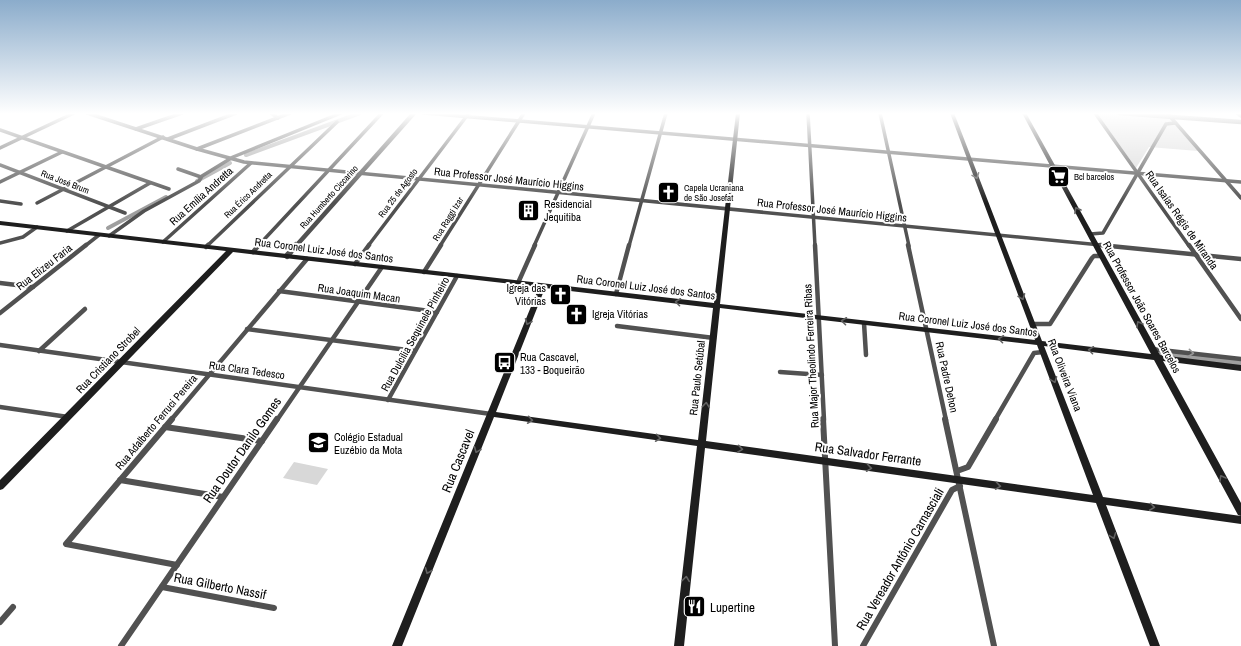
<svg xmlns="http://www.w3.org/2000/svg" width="1241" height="646" viewBox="0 0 1241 646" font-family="'Archivo Narrow',sans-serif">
<rect width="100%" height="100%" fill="#fff"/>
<g fill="#d8d8d8">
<path d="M1097 113 1168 117 1198 151 1149 147 1136 168Z"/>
<path d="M294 462 328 469 317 485 283 478Z"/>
</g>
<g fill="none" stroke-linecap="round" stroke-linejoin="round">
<g stroke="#9f9f9f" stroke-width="4">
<path d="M246 155 360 113"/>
<path d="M197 181 230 163"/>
<path d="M108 228 166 197"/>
</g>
<path fill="#9f9f9f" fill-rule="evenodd" d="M1163 350 1241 359V367L1159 357 1158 354 1159 351Z"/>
<g stroke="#515151" stroke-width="3.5">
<path d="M87 113 197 149 244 162 1111 246"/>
<path d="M271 113 278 118"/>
<path d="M424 113 1241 182"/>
<path d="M808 113 815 246"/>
<path d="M880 113 909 246"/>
<path d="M1095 113 1189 246"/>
<path d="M1167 113 1241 198"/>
<path d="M1237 113 1241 116"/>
<path d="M136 129 182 113"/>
<path d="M0 130 169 189"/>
<path d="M168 139 236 113"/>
<path d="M0 148 74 113"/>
<path d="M197 149 290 113"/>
<path d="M0 165 125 213"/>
<path d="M178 169 201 177"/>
<path d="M0 182 62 152"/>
<path d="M0 201 21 204"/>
<path d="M37 203 163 137"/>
<path d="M67 231 150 183"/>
<path d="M1090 234 1103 233 1166 124 1175 123"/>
<path d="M109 236 144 211 199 181 202 176 233 157 341 113"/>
<path d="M163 242 251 163"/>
<path d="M0 243 23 237 37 227"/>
<path d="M85 246 99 235"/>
<path d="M207 246 337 122"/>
<path d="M258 246 382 113"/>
<path d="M368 246 469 113"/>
<path d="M440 246 524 113"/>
<path d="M534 246 594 113"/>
<path d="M629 246 666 113"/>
</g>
<g stroke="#515151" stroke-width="4.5">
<path d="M815 245 824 420"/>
<path d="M908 245 946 420"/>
<path d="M1100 245 1241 259"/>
<path d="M1189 245 1241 319"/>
<path d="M206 247 208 245"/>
<path d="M253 252 259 245"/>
<path d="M355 264 369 245"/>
<path d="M424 272 441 245"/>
<path d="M0 283 33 287"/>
<path d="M518 283 535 245"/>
<path d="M279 291 437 312"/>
<path d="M616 294 629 245"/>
<path d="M0 313 86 245"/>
<path d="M864 323 866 355"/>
<path d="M1032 324H1050L1092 258 1094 256H1102"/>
<path d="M617 326 714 338"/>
<path d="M247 329 415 351"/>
<path d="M0 345 491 414"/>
<path d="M1152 349 1241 359"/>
<path d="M39 351 85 309"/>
<path d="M780 372 822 375"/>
<path d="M388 400 457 276"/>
<path d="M0 407 68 417"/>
<path d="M171 420 307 259"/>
<path d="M277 420 382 267"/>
<path d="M995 420 1034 353 1043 352"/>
</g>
<g stroke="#515151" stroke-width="6">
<path d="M172 419 66 544 177 565"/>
<path d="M823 419 835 646"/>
<path d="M945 419 994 646"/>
<path d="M165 427 262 441"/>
<path d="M957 471 968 467 996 419"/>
<path d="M120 480 223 497"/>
<path d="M162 587 274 608"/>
<path d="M0 622 13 607"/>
<path d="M121 646 277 419"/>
<path d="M863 646 952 490 960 486"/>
</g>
<g stroke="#515151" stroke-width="4.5">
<path d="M1119 113 1241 122"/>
<path d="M296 246 414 113"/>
</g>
<path stroke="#515151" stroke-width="6" d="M287 256 296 245"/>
<path fill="#1e1e1e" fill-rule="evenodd" d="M736 113H740L720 304 1035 340 950 113H954L1042 341 1151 354 1022 113H1026L1160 355 1241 365V371L1163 361 1241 503V524L1106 505 1160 646H1150L1096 503 705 448 684 646H674L697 446 494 417 402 646H392L539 287 233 252 3 489 0 490V480L226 251 0 225V221L714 303ZM545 288 713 308 698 440 496 412ZM720 308 1037 345 1093 495 706 441ZM1044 346 1154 360 1238 515 1241 516 1103 497Z"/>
</g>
<defs><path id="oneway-chevron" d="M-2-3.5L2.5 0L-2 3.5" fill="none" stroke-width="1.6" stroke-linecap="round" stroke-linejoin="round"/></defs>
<g stroke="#626262">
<use href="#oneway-chevron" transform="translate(976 176) rotate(69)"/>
<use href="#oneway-chevron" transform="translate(1077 210) rotate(-119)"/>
<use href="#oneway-chevron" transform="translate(1022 297) rotate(69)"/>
<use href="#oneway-chevron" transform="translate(678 302) rotate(-173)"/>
<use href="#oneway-chevron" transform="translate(844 321) rotate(-173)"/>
<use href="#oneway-chevron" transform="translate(528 322) rotate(112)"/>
<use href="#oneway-chevron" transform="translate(1139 324) rotate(-119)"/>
<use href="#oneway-chevron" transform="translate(1001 339) rotate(-173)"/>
<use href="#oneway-chevron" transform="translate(1091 350) rotate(-173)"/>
<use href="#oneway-chevron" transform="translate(1054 380) rotate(69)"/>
<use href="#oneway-chevron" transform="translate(706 405) rotate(-84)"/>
<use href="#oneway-chevron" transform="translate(530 420) rotate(8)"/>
<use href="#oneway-chevron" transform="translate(658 438) rotate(8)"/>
<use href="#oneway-chevron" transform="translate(740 449) rotate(8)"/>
<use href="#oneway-chevron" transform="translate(477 450) rotate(112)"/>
<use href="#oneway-chevron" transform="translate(869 468) rotate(8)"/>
<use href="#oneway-chevron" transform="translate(1222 478) rotate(-119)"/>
<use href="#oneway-chevron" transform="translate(998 486) rotate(8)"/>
<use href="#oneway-chevron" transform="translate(1152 507) rotate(8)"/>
<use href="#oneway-chevron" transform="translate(1113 536) rotate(69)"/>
<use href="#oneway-chevron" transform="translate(428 571) rotate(112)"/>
<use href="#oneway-chevron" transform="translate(686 579) rotate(-83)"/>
</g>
<use stroke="#979797" href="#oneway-chevron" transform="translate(1191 353) rotate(6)"/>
<linearGradient id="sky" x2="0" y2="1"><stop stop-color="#8baccb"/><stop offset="0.56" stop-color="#fff"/><stop offset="1" stop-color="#fff" stop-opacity="0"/></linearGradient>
<rect width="1241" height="203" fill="url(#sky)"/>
<defs>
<symbol id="supermarket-square" viewBox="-11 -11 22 22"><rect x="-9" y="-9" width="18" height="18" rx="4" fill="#000" stroke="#fff"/><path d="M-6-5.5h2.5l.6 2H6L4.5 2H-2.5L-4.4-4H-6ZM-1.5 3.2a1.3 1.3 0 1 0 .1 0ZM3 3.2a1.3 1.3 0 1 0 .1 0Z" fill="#fff"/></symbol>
<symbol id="church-square" viewBox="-11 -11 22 22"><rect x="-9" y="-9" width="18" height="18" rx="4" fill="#000" stroke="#fff"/><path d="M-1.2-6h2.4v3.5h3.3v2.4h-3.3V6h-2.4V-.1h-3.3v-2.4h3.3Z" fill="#fff"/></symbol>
<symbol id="building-square" viewBox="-11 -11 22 22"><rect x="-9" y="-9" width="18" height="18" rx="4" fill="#000" stroke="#fff"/><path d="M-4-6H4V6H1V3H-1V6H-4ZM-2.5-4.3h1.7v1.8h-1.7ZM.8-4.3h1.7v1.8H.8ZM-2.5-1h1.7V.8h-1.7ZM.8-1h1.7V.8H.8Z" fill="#fff"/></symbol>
<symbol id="bus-square" viewBox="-11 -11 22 22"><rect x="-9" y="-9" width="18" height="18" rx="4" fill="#000" stroke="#fff"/><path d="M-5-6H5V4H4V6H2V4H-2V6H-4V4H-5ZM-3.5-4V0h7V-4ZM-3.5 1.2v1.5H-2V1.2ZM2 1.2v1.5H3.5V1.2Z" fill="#fff"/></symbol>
<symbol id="school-square" viewBox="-11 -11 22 22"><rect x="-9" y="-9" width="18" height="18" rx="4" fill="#000" stroke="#fff"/><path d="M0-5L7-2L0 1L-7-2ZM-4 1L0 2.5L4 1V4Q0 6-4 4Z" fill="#fff"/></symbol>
<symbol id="restaurant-square" viewBox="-11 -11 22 22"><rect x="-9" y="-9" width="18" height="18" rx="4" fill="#000" stroke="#fff"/><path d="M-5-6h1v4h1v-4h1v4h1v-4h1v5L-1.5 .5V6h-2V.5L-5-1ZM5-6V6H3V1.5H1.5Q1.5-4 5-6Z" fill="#fff"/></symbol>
</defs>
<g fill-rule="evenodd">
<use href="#supermarket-square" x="1046" y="164" width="25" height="25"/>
<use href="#church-square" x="656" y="180" width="25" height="25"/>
<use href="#building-square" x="516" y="198" width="25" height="25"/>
<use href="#church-square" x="548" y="282" width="25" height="25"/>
<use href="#church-square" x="564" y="302" width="25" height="25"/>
<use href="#bus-square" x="492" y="350" width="25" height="25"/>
<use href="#school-square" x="306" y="430" width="25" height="25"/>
<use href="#restaurant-square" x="682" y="594" width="25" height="25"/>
</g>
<g text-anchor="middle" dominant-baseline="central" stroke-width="4" stroke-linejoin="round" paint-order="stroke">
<g font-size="9" fill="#000" stroke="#fff" text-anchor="start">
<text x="1074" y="177">Bcl barcelos</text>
<text x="684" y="188">Capela Ucraniana<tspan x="684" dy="10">de São Josefat</tspan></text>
</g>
<g font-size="9" fill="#000" stroke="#fff">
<text transform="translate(65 182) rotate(21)">Rua José Brum</text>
<text transform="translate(398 193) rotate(-53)">Rua 25 de Agosto</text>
<text transform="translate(248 195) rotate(-44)">Rua Érico Andretta</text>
<text transform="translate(329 197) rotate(-48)">Rua Humberto Ciccarino</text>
<text transform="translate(448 219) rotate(-58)">Rua Raggi Izar</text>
</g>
<g font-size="11" fill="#000" stroke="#fff">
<text transform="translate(509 179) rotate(6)">Rua Professor José Maurício Higgins</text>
<text transform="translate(201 196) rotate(-42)">Rua Emília Andretta</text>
<text transform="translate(832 210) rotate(6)">Rua Professor José Maurício Higgins</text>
<text transform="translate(1182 220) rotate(55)">Rua Isaías Régis de Miranda</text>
<text transform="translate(324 250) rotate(7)">Rua Coronel Luiz José dos Santos</text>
<text transform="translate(44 267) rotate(-38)">Rua Elizeu Faria</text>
<text transform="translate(646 287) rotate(7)">Rua Coronel Luiz José dos Santos</text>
<text transform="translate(359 293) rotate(8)">Rua Joaquim Macan</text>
<text transform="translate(1142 307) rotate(61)">Rua Professor João Soares Barcelos</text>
<text transform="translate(968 324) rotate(7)">Rua Coronel Luiz José dos Santos</text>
<text transform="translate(415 334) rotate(-61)">Rua Dulcília Sequinele Pinheiro</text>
<text transform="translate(811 356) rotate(-93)">Rua Major Theolindo Ferreira Ribas</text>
<text transform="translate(108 360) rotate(-46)">Rua Cristiano Strobel</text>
<text transform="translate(247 370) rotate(8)">Rua Clara Tedesco</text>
<text transform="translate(1065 375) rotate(69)">Rua Oliveira Viana</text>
<text transform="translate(947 377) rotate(78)">Rua Padre Dehon</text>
<text transform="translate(697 378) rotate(-84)">Rua Paulo Setúbal</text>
<text transform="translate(156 422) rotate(-50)">Rua Adalberto Ferruci Pereira</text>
</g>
<g font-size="11" fill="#000" stroke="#fff" text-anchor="start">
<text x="544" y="204">Residencial<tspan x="544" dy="13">Jequitiba</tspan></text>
<text x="546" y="288" text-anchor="end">Igreja das<tspan x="546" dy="13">Vitórias</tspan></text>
<text x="592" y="314">Igreja Vitórias</text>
<text x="520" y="357">Rua Cascavel,<tspan x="520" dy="13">133 - Boqueirão</tspan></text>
<text x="334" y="437">Colégio Estadual<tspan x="334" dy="13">Euzébio da Mota</tspan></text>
</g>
<g font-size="13" fill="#000" stroke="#fff">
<text transform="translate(242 450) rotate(-55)">Rua Doutor Danilo Gomes</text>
<text transform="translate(868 454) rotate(8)">Rua Salvador Ferrante</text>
<text transform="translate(458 461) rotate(-68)">Rua Cascavel</text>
<text transform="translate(900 559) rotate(-60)">Rua Vereador Antônio Carnasciali</text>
<text transform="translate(220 586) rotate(11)">Rua Gilberto Nassif</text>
</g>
<g font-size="13" fill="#000" stroke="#fff" text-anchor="start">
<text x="710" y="607">Lupertine</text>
</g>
</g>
</svg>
